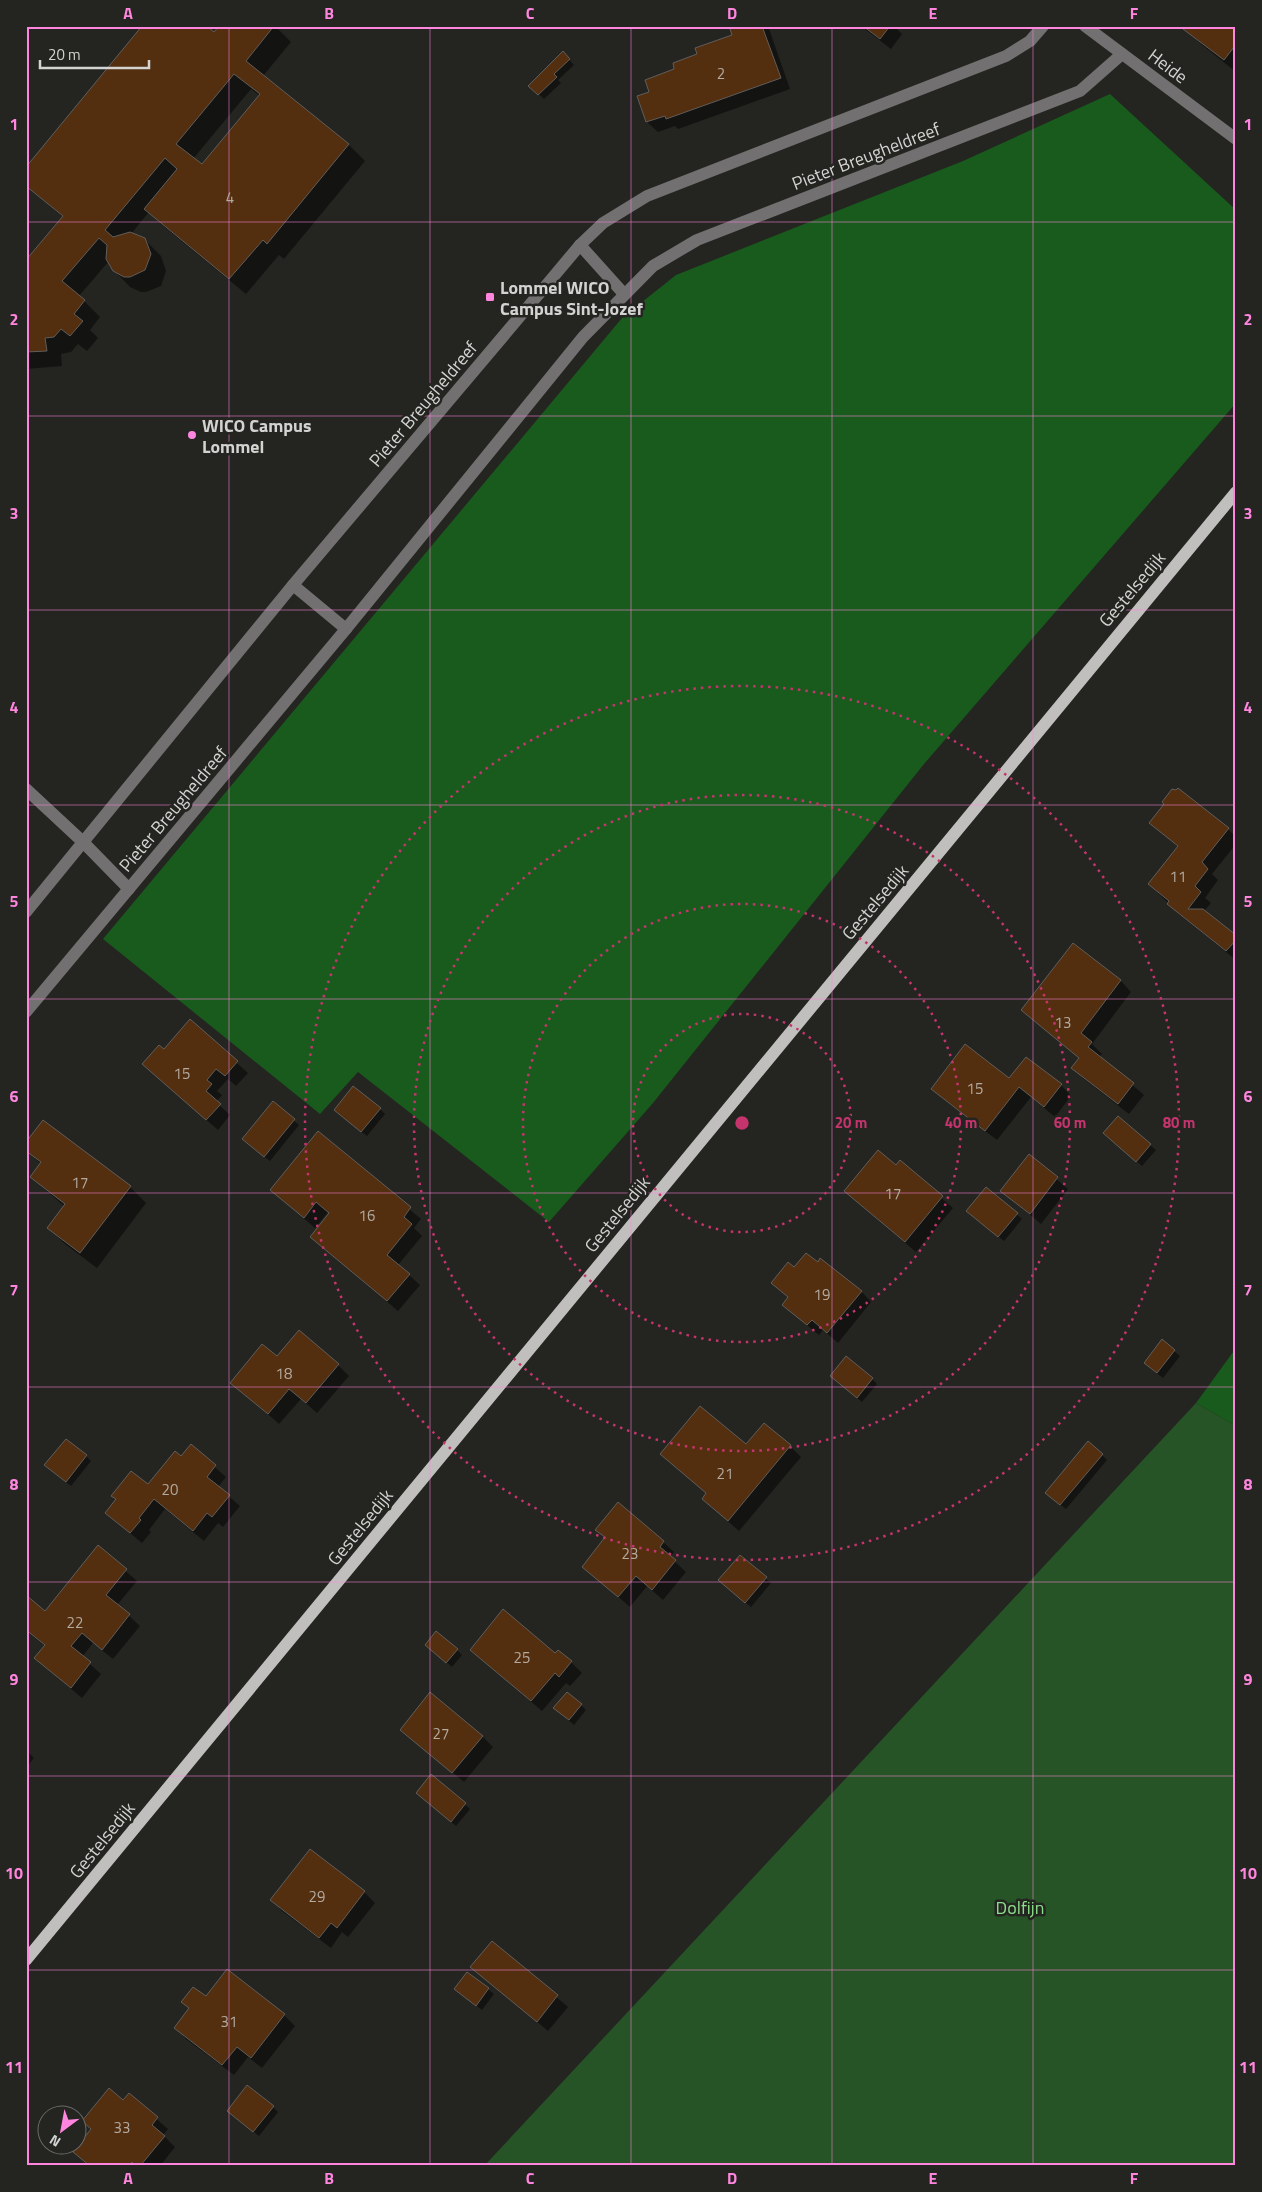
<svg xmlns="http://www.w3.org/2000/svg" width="1262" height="2192" viewBox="0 0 1262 2192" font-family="'Titillium Web',sans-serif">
<rect width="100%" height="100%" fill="#242421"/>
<path fill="#265426" d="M1196 1403 1236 1426V2166H484Z"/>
<g fill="#195b1d">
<path d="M1110 94 1236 210V403L924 764 653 1103 549 1222 358 1072 320 1114 103 939 622 318 676 275 963 161Z"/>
<path d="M1236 1348V1426L1196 1403Z"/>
</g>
<g fill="#0007" fill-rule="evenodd">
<path d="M220 26H275L291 42 263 76 349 145 365 161 284 259 279 255 246 294 162 225 149 212 131 234 144 239 161 256 166 271 161 286 146 292H141L130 287 114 270 109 261 79 296 100 317 90 330 98 338 87 351 78 344 71 352 61 354 62 366 26 369V261L63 217 26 185 214 34ZM251 89 260 96 202 166 193 159Z"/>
<path d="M730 26H768L790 89 678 129 675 126 658 132 647 122 651 93 676 70 699 54 733 36Z"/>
<path d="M861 26H898L896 28 902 34 891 49Z"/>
<path d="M1236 26V72L1201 44 1185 29Z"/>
<path d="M563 53 574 65 558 80 561 83 544 99 530 86Z"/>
<path d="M1151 823 1228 829 1236 837V844L1212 874 1218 880 1205 898 1211 903 1204 911 1236 937V960L1180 915 1149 884 1178 847Z"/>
<path d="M1073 945 1121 981 1131 992 1092 1044 1102 1054 1099 1057 1144 1095 1129 1114 1084 1079 1073 1068 1080 1059 1023 1010Z"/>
<path d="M190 1021 248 1073 236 1086 228 1079 217 1091 222 1095 216 1102 230 1115 218 1130 154 1074Z"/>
<path d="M1009 1080 1061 1085 1071 1096 1055 1117 1031 1097 997 1140 943 1099 933 1089Z"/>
<path d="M273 1103 299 1125 270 1161 248 1144Z"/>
<path d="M380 1109 385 1114 367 1136 340 1115Z"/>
<path d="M1118 1118 1156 1150 1142 1166 1110 1138Z"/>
<path d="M318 1133 421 1219 414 1228 422 1236 398 1265 420 1285 398 1311 311 1237 330 1214 328 1212 315 1228 271 1190Z"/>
<path d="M26 1150 130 1187 146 1203 97 1268 65 1244 49 1228 65 1207 31 1177 41 1164Z"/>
<path d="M1029 1156 1068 1189 1041 1224 1002 1191Z"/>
<path d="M900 1162 953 1208 916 1252 856 1201Z"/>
<path d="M987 1189 1022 1219 1004 1241 973 1216Z"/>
<path d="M794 1269 861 1291 871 1302 838 1343 823 1330 819 1335 783 1305 789 1298 773 1283Z"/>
<path d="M1162 1341 1180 1356 1163 1378 1150 1368Z"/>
<path d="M277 1358 338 1365 349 1376 317 1413 301 1399 279 1424 232 1382Z"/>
<path d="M872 1379 877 1384 862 1402 836 1381Z"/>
<path d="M191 1446 226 1477 218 1487 240 1506 223 1527 218 1523 204 1541 165 1509 149 1530 151 1532 142 1543 106 1513 148 1486 181 1458Z"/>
<path d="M746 1446H790L801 1457 739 1531 703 1499 707 1494 662 1454Z"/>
<path d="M1102 1455 1107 1460 1066 1509 1052 1498Z"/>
<path d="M86 1456 91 1461 71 1486 51 1470Z"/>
<path d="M597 1530 663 1542 674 1552 670 1557 686 1572 663 1600 647 1586 630 1607 583 1566 606 1539Z"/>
<path d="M98 1547 137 1581 117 1605 140 1626 113 1659 93 1643 82 1657 101 1674 82 1698 35 1658 45 1646 26 1631V1597L45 1612Z"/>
<path d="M740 1556 771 1583 751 1607 725 1585Z"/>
<path d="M432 1650H457L462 1655 452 1667Z"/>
<path d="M471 1650 571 1662 582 1673 570 1686 566 1683 542 1711Z"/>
<path d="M581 1705 586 1710 574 1725 560 1713Z"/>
<path d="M401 1729 482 1736 493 1747 464 1782Z"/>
<path d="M26 1750 34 1758 26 1768Z"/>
<path d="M432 1776 470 1809 456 1826 423 1798Z"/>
<path d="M310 1851 364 1892 375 1903 348 1937 342 1932 331 1948 282 1911 272 1900Z"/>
<path d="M492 1942 568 2007 548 2031 472 1967Z"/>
<path d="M468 1974 494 1994 482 2010 456 1989Z"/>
<path d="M206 1998 284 2015 295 2026 262 2068 248 2057 234 2075 186 2039 176 2028Z"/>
<path d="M129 2095 168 2129 163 2135 175 2147 160 2166H89L75 2152 92 2130Z"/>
<path d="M273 2107 278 2112 259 2136 234 2116Z"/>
</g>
<g fill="#532e0f" stroke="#605e5c" fill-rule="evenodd">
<path d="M142 26H207L214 32 219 26H274L246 61 349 144 267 244 263 240 229 279 144 209 177 169 165 158 105 230 113 237 130 232 145 238 151 254 145 270 130 277H124L113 271 106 259 107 245 99 238 62 281 85 300 74 314 83 321 70 336 61 329 54 337 45 338 47 351 26 352V260L63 216 26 186V167ZM234 74 260 94 202 164 176 144Z"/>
<path d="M729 26H762L781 78 666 119 665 116 646 122 637 96 649 92 645 80 674 69 673 63 697 54 695 48 732 35Z"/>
<path d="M863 26H890L880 39Z"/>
<path d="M1186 26H1236V49L1234 47 1224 60 1183 29Z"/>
<path d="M563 51 570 59 554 74 557 77 538 95 528 86Z"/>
<path d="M1178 788 1229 828 1202 862 1208 869 1195 886 1201 892 1188 909H1203L1236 935V940L1226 951 1167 904 1169 901 1148 884 1178 846 1149 823 1164 804 1162 802 1172 789 1176 790Z"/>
<path d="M1073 943 1121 980 1081 1033 1092 1042 1088 1047 1134 1083 1118 1104 1071 1068 1079 1058 1021 1010Z"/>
<path d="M190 1019 238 1061 225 1076 216 1069 207 1080 212 1084 206 1091 221 1104 206 1120 142 1064 159 1045 164 1049Z"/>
<path d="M965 1044 1009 1078 1026 1057 1062 1084 1044 1107 1019 1087 985 1131 931 1089Z"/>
<path d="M353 1086 381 1108 361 1132 334 1110Z"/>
<path d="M273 1101 295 1119 264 1157 242 1139Z"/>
<path d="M1118 1116 1151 1144 1136 1162 1103 1133Z"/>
<path d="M43 1120 131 1186 80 1253 47 1228 65 1204 30 1177 41 1162 26 1151V1142Z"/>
<path d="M318 1131 411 1207 404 1217 412 1224 387 1255 410 1274 387 1301 310 1237 329 1213 316 1202 304 1218 270 1190Z"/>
<path d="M878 1150 896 1165 900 1160 943 1196 905 1242 844 1191Z"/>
<path d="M1029 1154 1058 1177 1030 1214 1000 1191Z"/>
<path d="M986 1187 1018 1213 998 1237 966 1211Z"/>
<path d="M806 1253 818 1262 820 1258 862 1291 827 1333 812 1320 807 1325 782 1305 788 1297 771 1283 788 1262 794 1267Z"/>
<path d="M299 1330 339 1364 306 1403 289 1389 268 1414 230 1383 262 1344 277 1356Z"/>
<path d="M1162 1339 1175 1350 1157 1373 1144 1363Z"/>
<path d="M846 1356 873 1378 857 1398 830 1376Z"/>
<path d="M700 1406 746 1444 764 1423 791 1445 728 1521 702 1499 706 1493 660 1454Z"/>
<path d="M66 1439 87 1455 66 1482 44 1465Z"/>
<path d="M1088 1441 1103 1454 1060 1505 1045 1493Z"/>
<path d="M191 1444 216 1465 207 1477 230 1495 212 1517 207 1513 193 1531 154 1499 139 1518 141 1520 130 1533 105 1513 116 1499 111 1496 131 1471 148 1484 175 1451 181 1456Z"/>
<path d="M618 1502 664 1541 660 1547 676 1560 652 1590 636 1576 618 1597 582 1567 605 1537 595 1530Z"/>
<path d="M98 1545 127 1569 106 1595 130 1614 102 1650 82 1633 71 1646 91 1662 71 1688 34 1658 45 1645 26 1630V1595L45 1611Z"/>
<path d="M740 1555 767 1577 745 1603 718 1580Z"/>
<path d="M503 1609 555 1653 558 1650 572 1661 559 1677 555 1673 531 1701 470 1650Z"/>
<path d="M436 1631 458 1649 446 1663 425 1645Z"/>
<path d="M430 1692 483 1736 452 1773 400 1730Z"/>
<path d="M567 1692 582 1704 569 1720 553 1708Z"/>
<path d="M431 1774 466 1803 451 1822 416 1793Z"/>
<path d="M310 1849 365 1891 337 1928 331 1923 319 1938 270 1900Z"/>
<path d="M492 1941 558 1995 537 2022 470 1967Z"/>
<path d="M227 1969 285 2014 251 2058 237 2047 222 2065 174 2028 189 2008 181 2002 193 1987 206 1996Z"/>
<path d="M467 1972 489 1988 476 2006 454 1989Z"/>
<path d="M247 2085 274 2106 253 2132 227 2111Z"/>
<path d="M109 2088 123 2100 129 2093 158 2117 152 2125 165 2136 140 2166H136L132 2162 129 2166H90L73 2152 91 2129 82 2121Z"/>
</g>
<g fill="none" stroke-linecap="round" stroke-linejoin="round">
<g stroke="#727070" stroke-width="12">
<path d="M1085 26 1236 139"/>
<path d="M580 245 624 294"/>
<path d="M293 585 346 629"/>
<path d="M26 789 83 842 129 889"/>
<path d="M26 912 293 585 554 276 580 245 603 223 647 196 1006 56 1030 41 1043 26"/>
<path d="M26 1012 346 629 583 337 653 266 697 240 1080 91 1122 54"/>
</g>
<path stroke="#c1bebe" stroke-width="12" d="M26 1960 1236 492"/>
</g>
<path fill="none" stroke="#ff85de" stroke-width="1" stroke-opacity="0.55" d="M229 26V2166M430 26V2166M631 26V2166M832 26V2166M1033 26V2166M26 222H1236M26 416H1236M26 610H1236M26 805H1236M26 999H1236M26 1193H1236M26 1387H1236M26 1582H1236M26 1776H1236M26 1970H1236"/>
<g fill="none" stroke="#c5346d" stroke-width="2.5" stroke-dasharray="2.5 5">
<circle cx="742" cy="1123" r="109"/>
<circle cx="742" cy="1123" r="219"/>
<circle cx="742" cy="1123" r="328"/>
<circle cx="742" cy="1123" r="437"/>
</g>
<g fill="#ff85de" stroke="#242421" stroke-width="2">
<rect x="485" y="292" width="10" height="10" rx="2.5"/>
<circle cx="192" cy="435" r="5"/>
</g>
<g text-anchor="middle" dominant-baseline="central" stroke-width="5" stroke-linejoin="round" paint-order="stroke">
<g font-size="15" fill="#b3aaa0">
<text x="721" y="73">2</text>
<text x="230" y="197">4</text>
<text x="1178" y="876">11</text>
<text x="1063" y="1022">13</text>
<text x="182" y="1073">15</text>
<text x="975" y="1088">15</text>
<text x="80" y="1182">17</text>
<text x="893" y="1193">17</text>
<text x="367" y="1215">16</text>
<text x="822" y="1294">19</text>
<text x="284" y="1373">18</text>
<text x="725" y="1473">21</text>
<text x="170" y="1489">20</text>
<text x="630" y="1553">23</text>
<text x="75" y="1622">22</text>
<text x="522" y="1657">25</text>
<text x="441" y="1733">27</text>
<text x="317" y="1896">29</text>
<text x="229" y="2021">31</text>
<text x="122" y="2127">33</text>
</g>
<g font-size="18" fill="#d3d3d1" stroke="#242421">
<text transform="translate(1168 66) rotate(37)">Heide</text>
<text transform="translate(866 156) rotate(-21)">Pieter Breugheldreef</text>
<text transform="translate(423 404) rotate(-50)">Pieter Breugheldreef</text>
<text transform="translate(1132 589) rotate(-50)">Gestelsedijk</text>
<text transform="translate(173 809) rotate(-50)">Pieter Breugheldreef</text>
<text transform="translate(875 902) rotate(-50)">Gestelsedijk</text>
<text transform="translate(617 1214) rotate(-51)">Gestelsedijk</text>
<text transform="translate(360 1527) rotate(-51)">Gestelsedijk</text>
<text transform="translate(102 1840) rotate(-51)">Gestelsedijk</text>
</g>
<g font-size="18" font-weight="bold" fill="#d3d3d1" stroke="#242421" text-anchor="start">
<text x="500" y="287">Lommel WICO<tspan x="500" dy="21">Campus Sint-Jozef</tspan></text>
<text x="202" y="425">WICO Campus<tspan x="202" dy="21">Lommel</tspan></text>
</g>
<g font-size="18" fill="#8adf89" stroke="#242421">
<text x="1020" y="1907">Dolfijn</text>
</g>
</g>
<circle cx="742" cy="1123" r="8" fill="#c5346d" stroke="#242421" stroke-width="2.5"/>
<g font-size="15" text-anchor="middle" font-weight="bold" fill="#c5346d" stroke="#242421" stroke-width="5" stroke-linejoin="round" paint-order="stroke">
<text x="851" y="1128">20 m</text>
<text x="961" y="1128">40 m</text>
<text x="1070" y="1128">60 m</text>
<text x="1179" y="1128">80 m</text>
</g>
<rect width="1262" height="2192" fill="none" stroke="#242421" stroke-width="55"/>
<g transform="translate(62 2130) rotate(212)"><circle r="24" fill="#242421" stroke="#6a6a67"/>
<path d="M0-4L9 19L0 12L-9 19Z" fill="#ff85de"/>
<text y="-8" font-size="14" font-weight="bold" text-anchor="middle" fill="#d3d3d1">N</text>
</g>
<path d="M40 60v8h109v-8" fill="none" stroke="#d3d3d1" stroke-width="2.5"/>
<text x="48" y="60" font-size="15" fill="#d3d3d1" stroke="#242421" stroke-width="4" paint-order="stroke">20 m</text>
<rect x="28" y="28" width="1206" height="2136" fill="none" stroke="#ff85de" stroke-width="2"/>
<g font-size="16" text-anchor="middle" font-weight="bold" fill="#ff85de">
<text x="128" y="19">A</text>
<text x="329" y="19">B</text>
<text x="530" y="19">C</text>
<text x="732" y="19">D</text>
<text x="933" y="19">E</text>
<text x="1134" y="19">F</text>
<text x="14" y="130">1</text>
<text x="1248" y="130">1</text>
<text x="14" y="325">2</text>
<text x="1248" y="325">2</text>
<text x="14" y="519">3</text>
<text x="1248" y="519">3</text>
<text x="14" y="713">4</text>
<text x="1248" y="713">4</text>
<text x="14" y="907">5</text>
<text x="1248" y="907">5</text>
<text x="14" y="1102">6</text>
<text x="1248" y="1102">6</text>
<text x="14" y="1296">7</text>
<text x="1248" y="1296">7</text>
<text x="14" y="1490">8</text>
<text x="1248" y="1490">8</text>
<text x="14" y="1685">9</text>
<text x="1248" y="1685">9</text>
<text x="14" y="1879">10</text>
<text x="1248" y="1879">10</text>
<text x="14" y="2073">11</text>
<text x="1248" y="2073">11</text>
<text x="128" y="2184">A</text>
<text x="329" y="2184">B</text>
<text x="530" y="2184">C</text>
<text x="732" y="2184">D</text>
<text x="933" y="2184">E</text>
<text x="1134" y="2184">F</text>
</g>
</svg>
